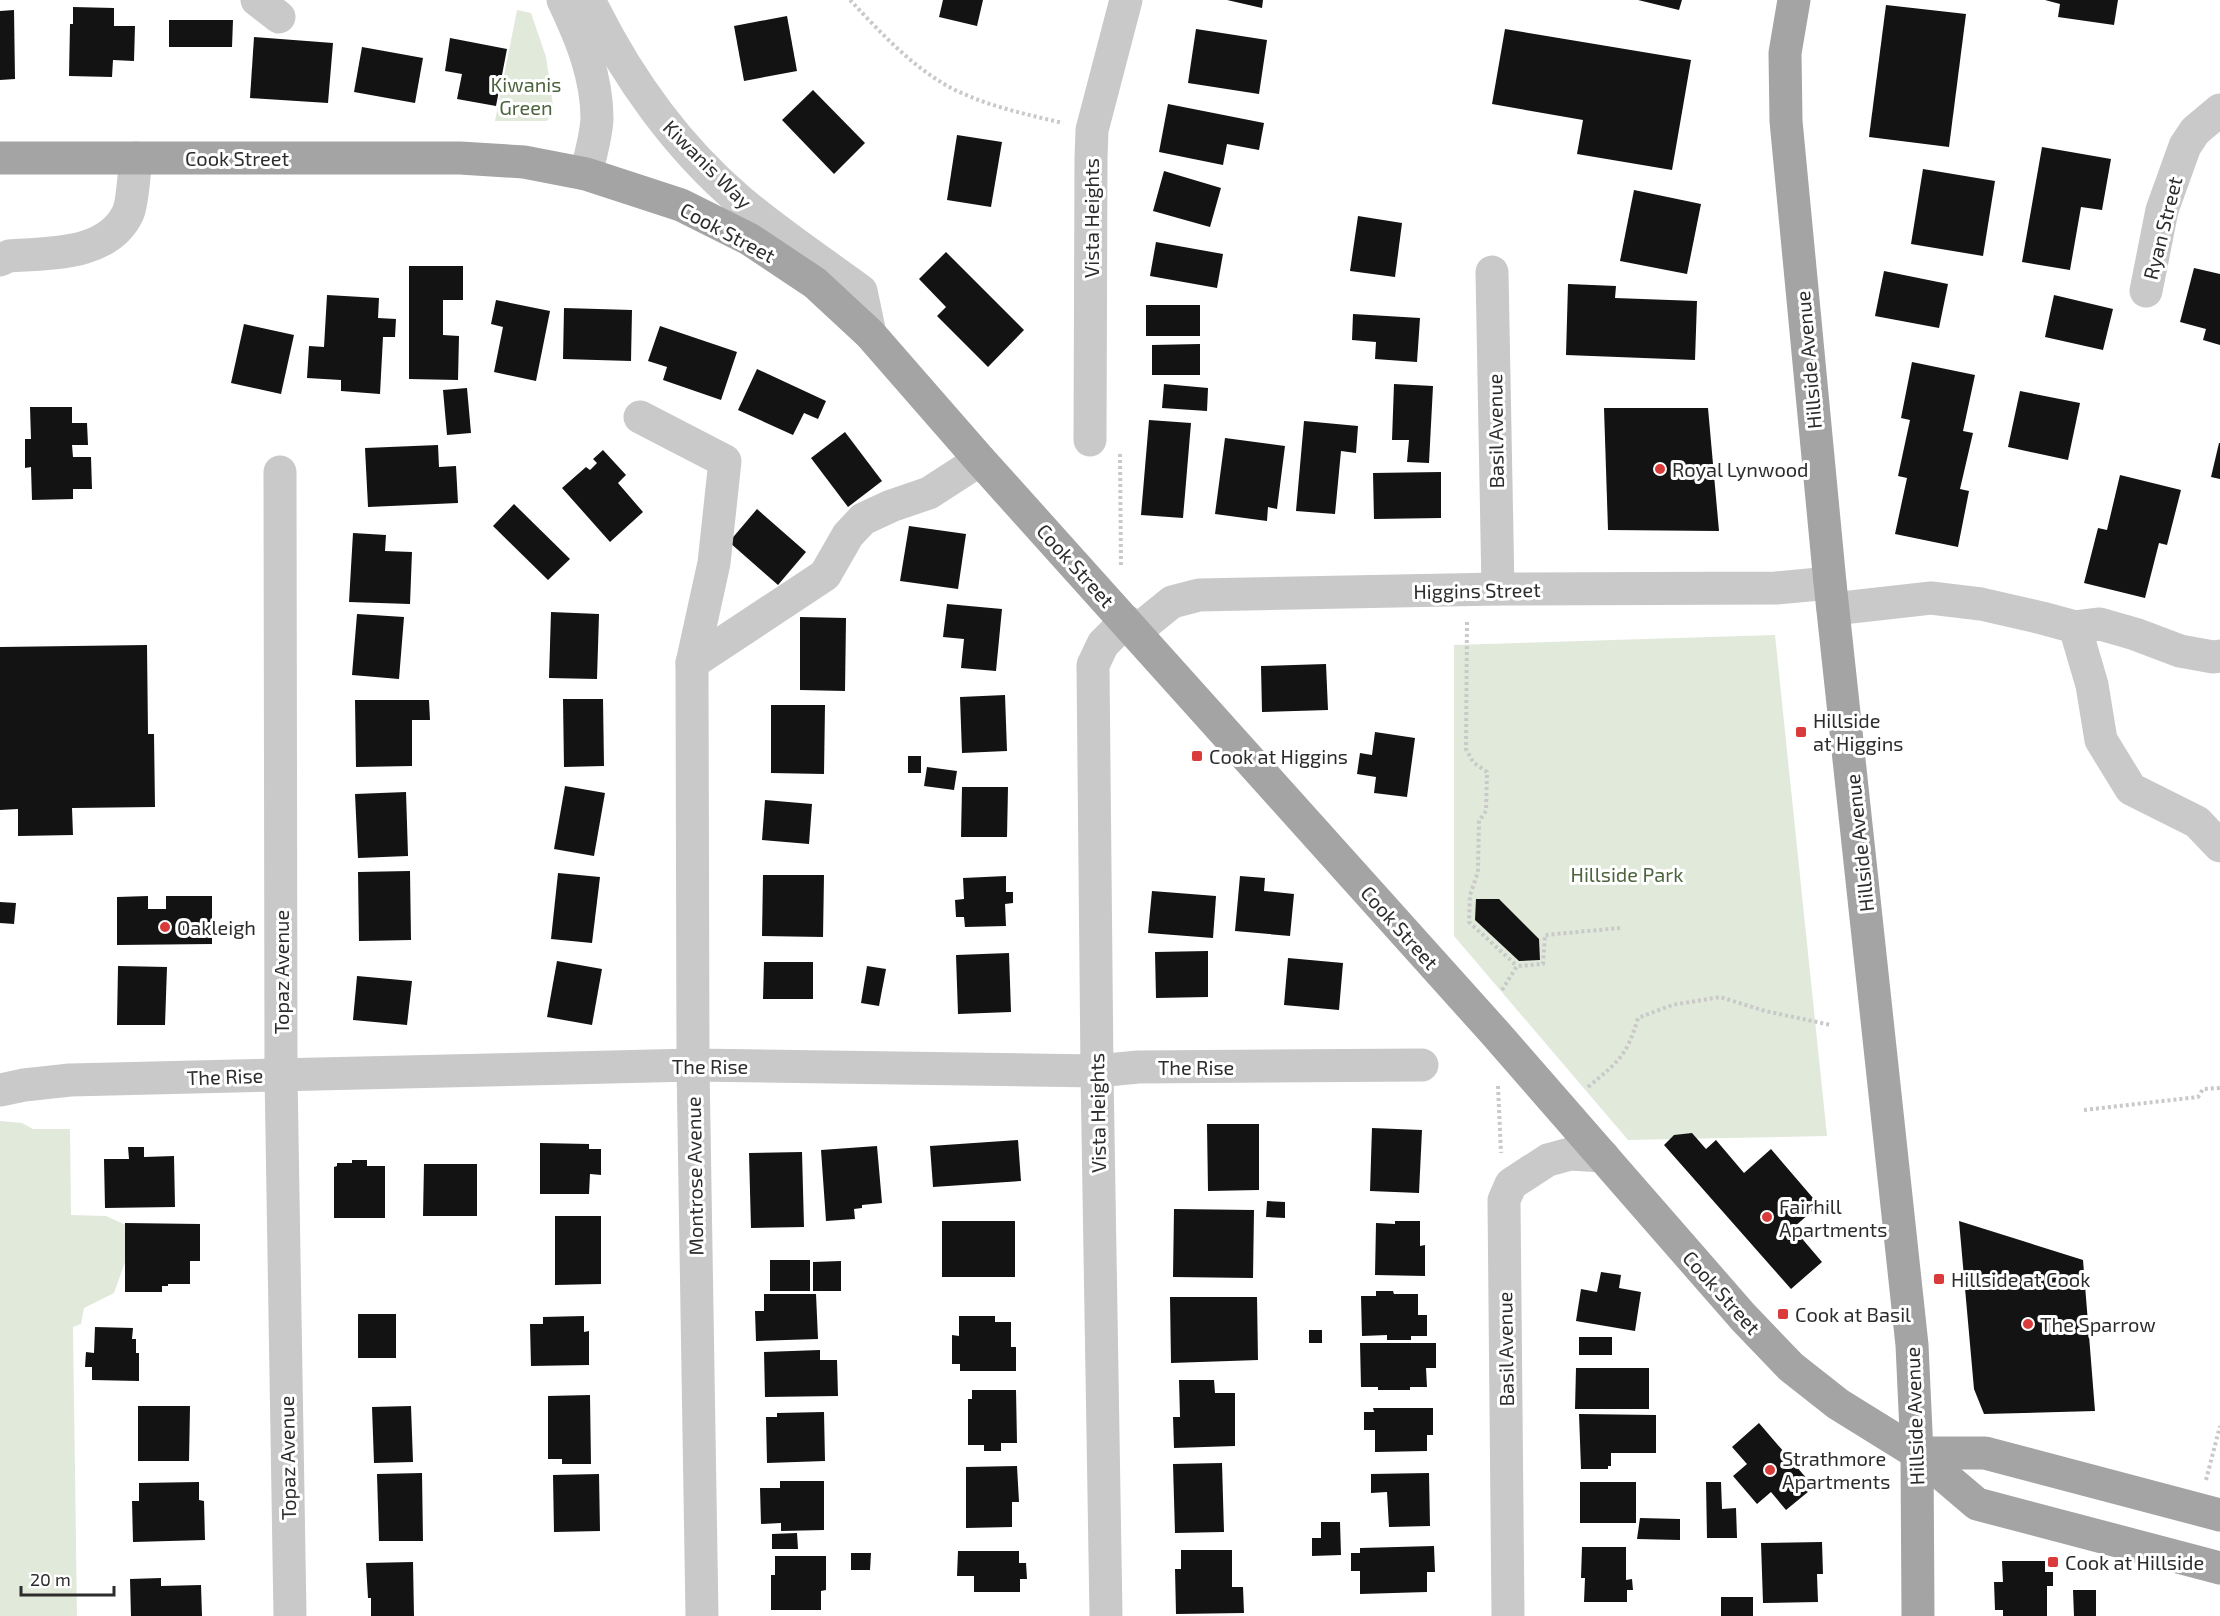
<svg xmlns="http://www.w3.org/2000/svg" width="2220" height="1616" viewBox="0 0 2220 1616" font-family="'Exo 2',sans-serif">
<rect width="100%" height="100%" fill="#fff"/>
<g fill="#e1e9db">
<path d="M517 10 531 13 546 57 554 112 547 121H495Z"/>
<path d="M1775 635 1827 1136 1628 1140 1454 936V645Z"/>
<path d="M0 1121 22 1123 33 1129H70L71 1215 106 1216 128 1226 129 1251 114 1293 84 1308 81 1324 73 1327 77 1616H0Z"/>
</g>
<g fill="#131313">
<path d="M943 0H983L977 26 939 17Z"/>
<path d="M1227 0H1263L1262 8Z"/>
<path d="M1638 0H1682L1679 10Z"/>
<path d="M2045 0H2118L2114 25 2058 17 2060 4Z"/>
<path d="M1886 5 1966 14 1949 147 1869 137Z"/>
<path d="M73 7 114 8V26H135L134 61 113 60 112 77 69 76 70 24H73Z"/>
<path d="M14 10 15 79 0 80V11Z"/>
<path d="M787 16 797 71 744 81 734 26Z"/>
<path d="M169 20H233L232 47H169Z"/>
<path d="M1196 29 1267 40 1259 94 1188 83Z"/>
<path d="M1505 29 1691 60 1672 170 1577 154 1583 120 1492 104Z"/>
<path d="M254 37 333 43 328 103 250 98Z"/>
<path d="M450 38 507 49 496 106 457 99 462 74 445 71Z"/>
<path d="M362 47 423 58 415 103 354 92Z"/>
<path d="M813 90 865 143 834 174 782 120Z"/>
<path d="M1168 104 1264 123 1259 150 1227 144 1223 165 1159 152Z"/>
<path d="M957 135 1002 142 991 207 947 200Z"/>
<path d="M2042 147 2111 159 2102 210 2081 207 2070 270 2022 262Z"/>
<path d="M1923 169 1995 181 1983 256 1911 244Z"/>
<path d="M1164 171 1221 188 1210 227 1153 211Z"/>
<path d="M1634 190 1701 204 1687 274 1620 261Z"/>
<path d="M1358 216 1402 223 1395 277 1350 271Z"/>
<path d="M1156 242 1223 254 1217 288 1150 276Z"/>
<path d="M946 252 1024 330 988 367 937 316 946 307 919 279Z"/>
<path d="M409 266H463V300H443V335L459 336 458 380 409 379Z"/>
<path d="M2194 268 2220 274V345L2203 340 2206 329 2180 322Z"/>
<path d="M1884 271 1948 284 1939 328 1875 316Z"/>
<path d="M1568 284 1616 286 1615 298 1697 301 1695 360 1566 355Z"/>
<path d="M327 295 379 298 378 318 396 319 395 337H383L380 394 341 391V380L307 378 309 346 324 347Z"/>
<path d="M2054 295 2113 309 2103 350 2045 337Z"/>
<path d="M496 300 550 311 536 381 494 372 503 327 491 324Z"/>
<rect x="1146" y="305" width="54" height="31"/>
<path d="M564 308 632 310 631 361 563 359Z"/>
<path d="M1353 314 1420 318 1417 362 1375 359 1376 342 1352 340Z"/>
<path d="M244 324 294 335 281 394 231 383Z"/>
<path d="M660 326 737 352 721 400 663 380 667 367 648 361Z"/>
<path d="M1200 344V375H1152V345Z"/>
<path d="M1912 362 1975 375 1963 431 1973 433 1960 489 1969 491 1958 547 1895 534 1907 478 1898 476 1910 420 1901 418Z"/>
<path d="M757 369 826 401 818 419 804 413 793 435 738 410Z"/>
<path d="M1164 384 1208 388 1207 411 1162 408Z"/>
<path d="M1394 384 1433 386 1429 463 1407 462 1409 440H1392Z"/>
<path d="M467 388 471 433 447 435 443 390Z"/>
<path d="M2020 391 2080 403 2068 460 2008 447Z"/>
<path d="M30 407H72V423H87L88 445H72L73 457H91L92 489H73V499L32 500 31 467 25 468V439H31Z"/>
<path d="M1604 408H1708L1719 531 1608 530Z"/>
<path d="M1149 420 1191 423 1183 518 1141 515Z"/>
<path d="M1304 421 1358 426 1356 453 1341 451 1335 514 1296 511Z"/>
<path d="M845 432 882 481 848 507 811 458Z"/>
<path d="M1225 438 1285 446 1277 509 1268 507 1267 521 1215 514Z"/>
<path d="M2219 443H2220V479L2211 477Z"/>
<path d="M438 445 439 467 456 466 458 503 368 507 365 448Z"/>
<path d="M603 450 626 475 618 483 643 512 610 542 562 488 586 467 590 470 597 463 593 459Z"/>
<path d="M1441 472V518L1374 519 1373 473Z"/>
<path d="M2120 475 2181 490 2167 545 2159 543 2145 598 2084 583 2098 528 2107 530Z"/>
<path d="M514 504 570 559 548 580 493 526Z"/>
<path d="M757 509 806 552 778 585 729 542Z"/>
<path d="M909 526 966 534 958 589 900 581Z"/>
<path d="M353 533 386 535 385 551 412 552 410 604 349 602Z"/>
<path d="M947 604 1002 609 996 671 961 668 964 639 943 637Z"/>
<path d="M551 612 599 614 597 679 549 678Z"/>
<path d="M357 614 404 617 399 679 352 675Z"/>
<path d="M800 617 846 618 845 691 800 690Z"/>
<path d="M147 645 148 734H154L155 807 72 808 73 835 18 836V809L0 810V647Z"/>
<path d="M1326 664 1328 710 1262 712 1261 666Z"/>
<path d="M1005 695 1007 751 962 753 960 697Z"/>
<path d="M563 699H603L604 766 564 767Z"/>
<path d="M355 700H429L430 720H412V766L356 767Z"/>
<path d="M771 705H825L824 774 771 773Z"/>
<path d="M1375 732 1415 738 1407 797 1374 793 1376 777 1357 774 1360 753 1372 755Z"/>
<rect x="908" y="756" width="13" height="17"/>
<path d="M927 767 957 771 954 790 924 786Z"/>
<path d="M565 786 605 793 594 856 554 849Z"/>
<path d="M962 787H1008L1007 837H961Z"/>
<path d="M406 792 408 856 358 858 355 794Z"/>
<path d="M765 800 812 804 809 844 762 840Z"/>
<path d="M410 871 411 940 359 941 358 872Z"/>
<path d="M558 873 600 877 592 943 551 939Z"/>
<path d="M763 875H824L823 937 762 936Z"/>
<path d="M1006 876V892H1013V903L1005 904 1006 926 965 927 964 917H956L955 900 964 899 963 878Z"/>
<path d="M1240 876 1265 878 1264 891 1294 894 1290 936 1235 931Z"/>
<path d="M1152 891 1216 896 1213 938 1148 933Z"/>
<path d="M148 896V909H166V896H212V944L117 945V897Z"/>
<path d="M1476 899H1499L1539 939 1540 960 1519 961 1475 920Z"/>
<path d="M0 902 16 903 14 924 0 923Z"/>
<path d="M1208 951V997L1156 998 1155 952Z"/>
<path d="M1009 953 1011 1012 958 1014 956 955Z"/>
<path d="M1288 958 1343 963 1339 1010 1284 1005Z"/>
<path d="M557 961 602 969 592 1025 547 1017Z"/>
<path d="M764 962H813V999H763Z"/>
<path d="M118 966 167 967 165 1025H117Z"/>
<path d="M867 966 886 969 879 1006 861 1003Z"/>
<path d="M357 976 412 981 407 1025 353 1020Z"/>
<path d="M1207 1124H1259V1190L1208 1191Z"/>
<path d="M1372 1128 1422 1130 1419 1193 1370 1191Z"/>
<path d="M1692 1133 1706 1149 1716 1140 1744 1173 1771 1149 1819 1205 1793 1228 1822 1262 1791 1289 1664 1145 1674 1135Z"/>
<path d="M1018 1140 1021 1181 933 1187 930 1146Z"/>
<path d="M540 1143 589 1144V1149H601V1175L590 1174 589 1194H540Z"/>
<path d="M877 1146 882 1203 862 1205V1208L854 1209 855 1219 826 1221 821 1150Z"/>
<path d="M128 1147H144V1157L174 1156 175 1207 105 1208 104 1159H129Z"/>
<path d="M802 1152 804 1227 751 1228 749 1153Z"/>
<path d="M352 1160H367V1166H385V1218H334V1167L337 1166V1163H352Z"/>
<path d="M424 1164H477V1216H423Z"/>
<path d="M1267 1201 1285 1202V1218L1266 1217Z"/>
<path d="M1174 1209 1254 1210 1253 1278 1173 1277Z"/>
<path d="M555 1216H601V1284L555 1285Z"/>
<rect x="942" y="1221" width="73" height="56"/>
<path d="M1395 1221H1420V1246L1425 1245V1276L1375 1275 1376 1223 1395 1224Z"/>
<path d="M1959 1221 2083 1260 2095 1411 1984 1414 1974 1389Z"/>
<path d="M125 1223 200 1224V1261H190V1284H168V1286H162V1292H125Z"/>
<rect x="770" y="1260" width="40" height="31"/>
<path d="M841 1261V1291H813V1262Z"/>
<path d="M1601 1272 1621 1275 1619 1288 1641 1292 1635 1331 1576 1321 1581 1289 1597 1292Z"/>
<path d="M1376 1291H1393L1394 1294H1418V1315H1427V1336H1411V1340H1387V1335L1362 1336 1361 1296H1376Z"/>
<path d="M764 1294H816L818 1339 756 1341 755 1311H764Z"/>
<path d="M1170 1297H1257L1258 1360 1171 1363Z"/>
<rect x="358" y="1314" width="38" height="44"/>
<path d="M584 1316V1332L589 1331V1365L531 1366 530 1324H543V1317Z"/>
<path d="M959 1316H995V1322H1011V1347H1016V1371H960V1364H952V1335L959 1336Z"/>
<path d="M95 1327 133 1328 132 1339H136V1353H139V1381L92 1380V1367H85L86 1352 94 1353Z"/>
<rect x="1309" y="1330" width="13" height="13"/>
<rect x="1579" y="1337" width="33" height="18"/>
<path d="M1360 1343H1436V1368H1426L1427 1387H1410V1390H1378V1387H1361Z"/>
<path d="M820 1350V1360H837L838 1396 765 1397 764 1352Z"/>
<path d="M1576 1368H1649V1409H1575Z"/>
<path d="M1179 1380H1214L1215 1393H1235V1446L1174 1448 1173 1417H1180Z"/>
<path d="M972 1390H1016L1017 1443H1001V1451H984V1445H968V1399H972Z"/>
<path d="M590 1395 591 1464H562V1459H548V1396Z"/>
<path d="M138 1406H190L189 1461H138Z"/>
<path d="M411 1406 413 1462 374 1463 372 1407Z"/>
<path d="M1373 1408H1433V1435H1427V1451L1375 1452V1430H1364V1412H1374Z"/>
<path d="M824 1412 825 1461 767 1463 766 1417H777V1413Z"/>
<path d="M1579 1414 1656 1415V1453H1611V1466H1608V1469H1581Z"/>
<path d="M1759 1423 1814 1487 1786 1510 1771 1492 1757 1504 1733 1476 1747 1464 1732 1447Z"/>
<path d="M1222 1463 1224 1532 1175 1533 1173 1464Z"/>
<path d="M1017 1466 1019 1502H1012V1527L966 1528V1467Z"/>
<path d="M422 1473 423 1541H379L377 1474Z"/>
<path d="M1429 1473 1430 1526 1389 1527 1387 1492 1371 1493V1474Z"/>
<path d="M599 1474 600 1531 554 1532 553 1475Z"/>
<path d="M780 1481H824V1530L781 1531V1523L761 1524 760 1488H780Z"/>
<path d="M199 1482V1500L204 1501 205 1540 133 1542 132 1501H139V1483Z"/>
<rect x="1580" y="1482" width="56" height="41"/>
<path d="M1706 1482H1721L1722 1509 1736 1508 1737 1538H1707Z"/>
<path d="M1640 1518 1680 1519V1540L1637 1539Z"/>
<path d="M1321 1522H1340L1341 1555 1312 1556V1538H1321Z"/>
<path d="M797 1533 798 1549H772V1534Z"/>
<path d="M1822 1542 1823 1574H1817L1818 1602 1763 1603 1761 1543Z"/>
<path d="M1434 1546 1435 1572H1427V1592L1360 1594V1571H1351V1553H1360V1548Z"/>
<path d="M1582 1547H1626V1580L1632 1579 1633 1590H1627V1602H1584L1585 1578H1581Z"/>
<path d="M1181 1550H1232V1587H1243L1244 1613 1176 1614 1175 1569H1181Z"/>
<path d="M958 1551H1019V1563H1026L1027 1579H1020V1592H974V1576H957Z"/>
<path d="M851 1553H871L870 1570H851Z"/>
<path d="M775 1556H826V1590L821 1591V1610H771V1575H775Z"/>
<path d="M2002 1561H2045V1572H2053V1586H2047V1616H2003V1610H1995L1994 1582H2003Z"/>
<path d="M413 1562 414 1616H371V1598H368L366 1563Z"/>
<path d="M161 1578V1586L201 1585 202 1616H131L130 1579Z"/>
<path d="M2073 1590H2096V1616H2074Z"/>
<rect x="1721" y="1597" width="32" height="19"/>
</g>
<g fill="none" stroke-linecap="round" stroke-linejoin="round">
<g stroke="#c9c9c9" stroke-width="4" stroke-dasharray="3 3" stroke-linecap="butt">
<path d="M850 0C883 35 919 75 964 94 996 108 1029 115 1063 123"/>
<path d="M1120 454 1121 567"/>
<path d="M1467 622 1466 749 1473 762 1487 772 1486 811 1479 821 1478 872 1470 895 1469 922 1517 966"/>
<path d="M1502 990 1517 966 1543 964 1545 935 1620 928"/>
<path d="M1498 1086 1501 1153"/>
<path d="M1588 1087C1618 1062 1627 1056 1638 1018L1672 1005 1720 997 1765 1011 1831 1025"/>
<path d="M2084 1110 2198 1097 2203 1089 2220 1088"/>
<path d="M2206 1480 2220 1426"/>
</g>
<g stroke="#c9c9c9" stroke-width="33">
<path d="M257 0 279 17"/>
<path d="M563 0C581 38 597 76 597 119 596 137 590 157 586 174"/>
<path d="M586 0 591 4C627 77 677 147 739 200 778 233 820 261 861 291L870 334"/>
<path d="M0 260 9 256C49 253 108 256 128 213 133 202 134 171 136 158"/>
<path d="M1492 272 1498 589"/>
<path d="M2146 291 2162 210 2185 146 2195 131 2220 110"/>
<path d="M640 417 725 461 714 563 692 663 693 1065 702 1616"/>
<path d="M1090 440 1091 158 1092 130 1126 0"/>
<path d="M280 472 281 1074 290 1616"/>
<path d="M1833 609 1931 598 1981 604 2042 618 2075 627 2100 624 2135 634 2180 651 2213 657 2220 656"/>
<path d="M2075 627 2092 685 2101 740 2131 789 2197 822 2220 846"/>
<path d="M1135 632 1172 602 1199 595 1498 589 1776 588 1830 583"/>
<path d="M692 663 825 575 848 535 863 519 891 506 929 493 980 460"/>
<path d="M0 1090 24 1085 70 1080 693 1065 1097 1071 1138 1067 1422 1065"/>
<path d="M1106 1616 1097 1071 1093 665 1103 644 1126 621"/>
<path d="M1508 1616 1504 1200 1511 1184 1548 1160 1570 1154 1603 1156"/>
</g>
<g stroke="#a4a4a4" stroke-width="33">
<path d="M1794 0 1785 53 1786 121 1830 583 1912 1345 1917 1453 1918 1616"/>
<path d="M0 158H460L524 162 586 174 681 205 749 239 815 283 870 334 980 460 1496 1034 1743 1317 1791 1367 1838 1404 1917 1453 1977 1504 2220 1568"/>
<path d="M1917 1453H1985L2220 1515"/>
</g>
</g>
<g fill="#d83b3a" stroke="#fff" stroke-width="2">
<circle cx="1660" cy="469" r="6"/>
<rect x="1795" y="726" width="12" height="12" rx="3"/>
<rect x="1191" y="750" width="12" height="12" rx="3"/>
<circle cx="165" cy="927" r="6"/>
<circle cx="1767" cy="1217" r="6"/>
<rect x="1933" y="1273" width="12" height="12" rx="3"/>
<rect x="1777" y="1308" width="12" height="12" rx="3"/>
<circle cx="2028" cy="1324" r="6"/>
<circle cx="1770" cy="1470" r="6"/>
<rect x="2047" y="1556" width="12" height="12" rx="3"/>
</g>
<g text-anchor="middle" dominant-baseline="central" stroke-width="6" stroke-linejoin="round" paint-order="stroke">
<g font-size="20" fill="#4c643d" stroke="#fff">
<text x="526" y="84">Kiwanis<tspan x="526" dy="23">Green</tspan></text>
<text x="1627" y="874">Hillside Park</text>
</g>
<g font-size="20" fill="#2c2c2c" stroke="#fff">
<text x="237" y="158">Cook Street</text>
<text transform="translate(708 164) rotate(45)">Kiwanis Way</text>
<text transform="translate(1091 218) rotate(-90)">Vista Heights</text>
<text transform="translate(2162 228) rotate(-76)">Ryan Street</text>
<text transform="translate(728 232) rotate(28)">Cook Street</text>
<text transform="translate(1808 360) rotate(-95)">Hillside Avenue</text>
<text transform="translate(1495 431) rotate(-91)">Basil Avenue</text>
<text transform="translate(1076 565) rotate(48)">Cook Street</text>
<text transform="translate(1477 590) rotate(-1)">Higgins Street</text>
<text transform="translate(1859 843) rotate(-96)">Hillside Avenue</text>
<text transform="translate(1400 927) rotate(48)">Cook Street</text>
<text transform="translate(281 972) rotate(-90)">Topaz Avenue</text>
<text x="710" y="1066">The Rise</text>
<text x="1196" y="1067">The Rise</text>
<text transform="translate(225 1076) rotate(-2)">The Rise</text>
<text transform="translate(1097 1113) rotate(-91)">Vista Heights</text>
<text transform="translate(694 1176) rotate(-91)">Montrose Avenue</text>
<text transform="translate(1722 1292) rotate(48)">Cook Street</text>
<text transform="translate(1505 1349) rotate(-91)">Basil Avenue</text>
<text transform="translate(1914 1416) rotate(-92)">Hillside Avenue</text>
<text transform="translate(287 1458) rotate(-91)">Topaz Avenue</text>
</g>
<g font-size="20" fill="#2c2c2c" stroke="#fff" text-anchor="start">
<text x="1672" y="469">Royal Lynwood</text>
<text x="1813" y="720">Hillside<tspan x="1813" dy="23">at Higgins</tspan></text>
<text x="1209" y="756">Cook at Higgins</text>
<text x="177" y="927">Oakleigh</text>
<text x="1779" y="1206">Fairhill<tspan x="1779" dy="23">Apartments</tspan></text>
<text x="1951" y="1279">Hillside at Cook</text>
<text x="1795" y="1314">Cook at Basil</text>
<text x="2040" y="1324">The Sparrow</text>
<text x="1782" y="1458">Strathmore<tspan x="1782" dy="23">Apartments</tspan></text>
<text x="2065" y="1562">Cook at Hillside</text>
</g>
</g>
<path d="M21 1586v9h93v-9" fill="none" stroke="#2c2c2c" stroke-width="3"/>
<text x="30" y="1586" font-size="18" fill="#2c2c2c" stroke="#ffffff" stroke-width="4.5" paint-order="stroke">20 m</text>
</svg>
